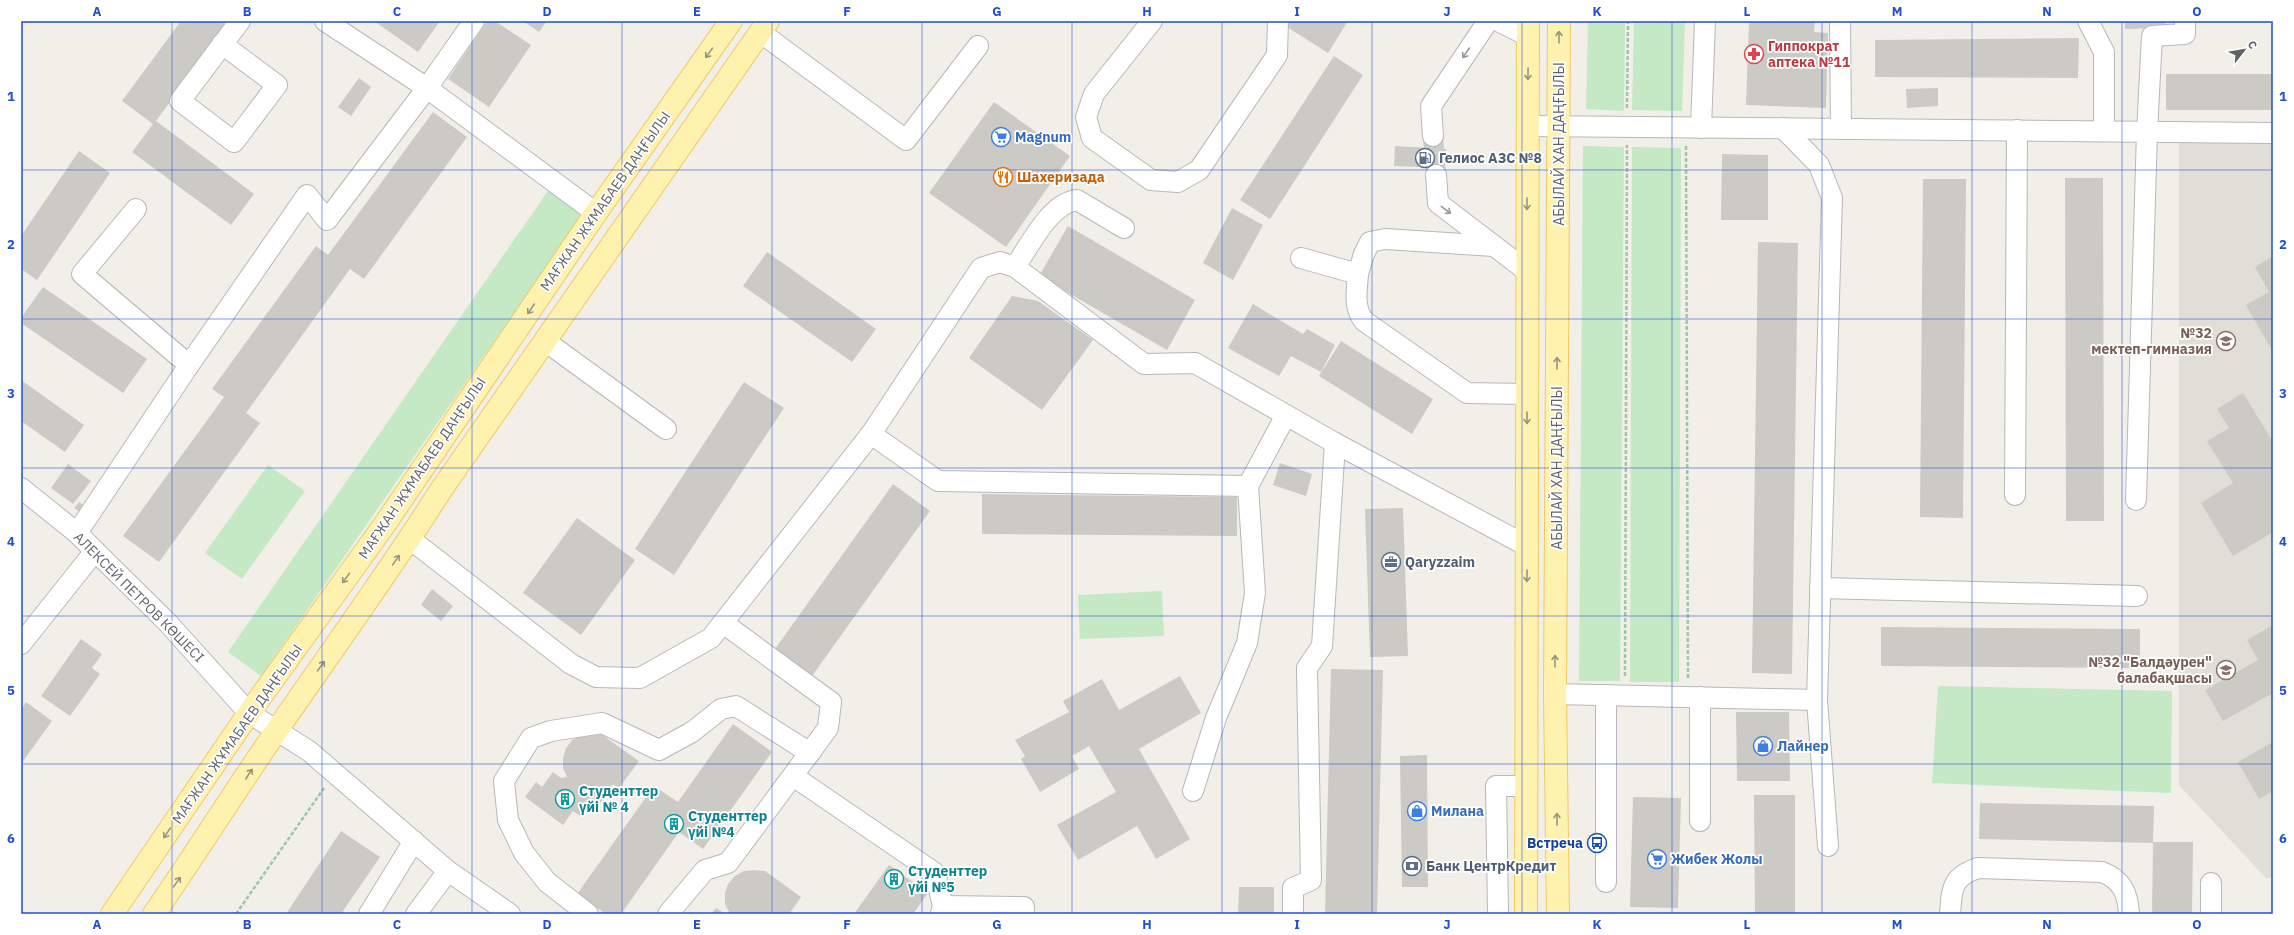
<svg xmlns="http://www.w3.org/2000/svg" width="2294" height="935" viewBox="0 0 2294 935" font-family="'IBM Plex Sans',sans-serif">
<rect width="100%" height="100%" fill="#f1efe8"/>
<path fill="#e1ded6" d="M2179 138 2273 141V878H2266L2179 785Z"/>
<g fill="#c5e8c5">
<path d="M1588 21H1625L1624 111 1586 109Z"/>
<path d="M1634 21H1685L1682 111 1632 110Z"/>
<path d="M1583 146 1624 147 1620 681H1579Z"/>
<path d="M1632 147 1681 148 1679 682H1630Z"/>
<path d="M550 188 583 214 261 676 228 652Z"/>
<path d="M268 465 305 491 242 579 205 553Z"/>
<path d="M1162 591 1164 636 1080 639 1078 595Z"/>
<path d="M1938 686 2172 691 2171 793 1932 783Z"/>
</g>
<g fill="#cccac5">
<path d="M181 21H221L226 25 156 121 254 194 231 225 132 152 153 124 122 101Z"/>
<path d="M374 21H440L418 52Z"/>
<path d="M487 21H495L531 45 489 107 448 79Z"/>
<path d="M523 21H547L539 32Z"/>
<path d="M1291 21H1348L1328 53 1287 27Z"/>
<path d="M1749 21H1815L1814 32 1828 33 1826 108 1746 105Z"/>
<path d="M2125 21H2165V28L2125 29Z"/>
<path d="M2079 38 2078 78 1875 77V40Z"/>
<path d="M1334 56 1363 75 1270 219 1240 200Z"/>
<rect x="2166" y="74" width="107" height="36"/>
<path d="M359 78 371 87 351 116 338 107Z"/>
<path d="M1938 88V106L1907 108 1906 89Z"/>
<path d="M994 102 1070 156 1006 247 929 193Z"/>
<path d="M433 112 467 137 364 279 350 269 246 413 260 423 159 562 123 536 224 397 212 389 316 246 328 255Z"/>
<path d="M1395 146 1446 149 1445 168 1394 166Z"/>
<path d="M79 151 110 173 37 280 21 269V236Z"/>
<path d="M1722 154 1768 155V220H1721Z"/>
<path d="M2065 178H2103L2104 521H2066Z"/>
<path d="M1923 179H1966L1963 518 1920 517Z"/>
<path d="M1232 208 1263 225 1233 280 1203 263Z"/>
<path d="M1068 226 1195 300 1167 350 1039 276Z"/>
<path d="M1758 242 1798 243 1792 674 1752 673Z"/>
<path d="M767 252 876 329 852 362 743 286Z"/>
<path d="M2273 256V352L2246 305 2269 292 2255 267Z"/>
<path d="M43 287 147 359 123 393 21 323V318Z"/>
<path d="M1012 296 1038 301 1093 340 1042 410 969 358Z"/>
<path d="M1253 304 1303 334 1307 329 1335 345 1321 372 1291 356 1279 376 1228 348Z"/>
<path d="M1341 341 1433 399 1412 434 1319 376Z"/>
<path d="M21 380 84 425 65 452 21 421Z"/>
<path d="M744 382 784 408 674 575 635 549Z"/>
<path d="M2243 393 2273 442V532L2233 556 2201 503 2233 483 2207 441 2229 428 2217 409Z"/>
<path d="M1280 463 1312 474 1306 496 1273 485Z"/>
<path d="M68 464 91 481 73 504 51 488Z"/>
<path d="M893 484 930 511 812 676 775 649Z"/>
<path d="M982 494 1237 497V536L982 534Z"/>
<path d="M79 502 86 507 82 513 74 508Z"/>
<path d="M1403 508 1408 656 1370 657 1365 509Z"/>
<path d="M577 518 635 560 581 635 523 593Z"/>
<path d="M432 589 453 606 441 621 421 605Z"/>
<path d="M2273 625V693L2223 721 2205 690 2258 660 2247 640Z"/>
<path d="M1881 627 2140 629V668L1881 666Z"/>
<path d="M81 639 102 654 92 668 100 674 70 716 41 696Z"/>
<path d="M1331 669 1383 670 1377 914H1325Z"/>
<path d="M1180 676 1201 713 1139 749 1190 839 1156 859 1137 826 1078 860 1057 825 1116 792 1089 746 1072 756 1079 769 1040 792 1021 759 1025 756 1015 740 1069 712 1063 701 1102 679 1119 710Z"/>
<path d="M26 702 52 721 21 764V710Z"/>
<path d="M1736 712H1789L1790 781H1737Z"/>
<path d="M733 724 772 752 703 849 679 832 621 914H606L577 894 654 786 678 802Z"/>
<path d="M591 734 602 735 639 761 619 788 613 784 598 806 591 801 580 816 573 811 563 825 525 797 536 782 542 787 553 772 561 778 567 777 563 768V758L566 748 572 740 581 735Z"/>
<path d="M2273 742V791L2259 799 2238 762Z"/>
<path d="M1427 755 1428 887H1402L1400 756Z"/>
<path d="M1754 795H1795V914H1755Z"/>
<path d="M1633 797 1681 798 1678 908 1630 907Z"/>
<path d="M1980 803 2154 806 2153 842H2193L2192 914H2152L2153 843 1979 839Z"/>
<path d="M341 831 380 857 341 914H286Z"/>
<path d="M889 865 928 893 913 914H854Z"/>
<path d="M754 870 765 871 801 897 789 914H730L725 904V893L728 884 735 876 744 871Z"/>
<path d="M1239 887H1274V914H1238Z"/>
<path d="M716 908 725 914H711Z"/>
</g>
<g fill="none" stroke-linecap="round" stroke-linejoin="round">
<path stroke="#ccccc8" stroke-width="20" stroke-dasharray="20 10" stroke-linecap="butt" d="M1433 136 1436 175"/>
<defs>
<g id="minor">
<path d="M325 21 427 88 596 213"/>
<path d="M1152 21 1094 94 1086 117 1092 138 1151 180 1178 182 1199 170 1277 55 1278 21"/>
<path d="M1498 21 1528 36"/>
<path d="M1840 21 1841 129"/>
<path d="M2088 21 2104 52V131"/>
<path d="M760 32 906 140 978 46"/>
<path d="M222 44 277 85 234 142 180 101 240 21"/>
<path d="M1527 126 2273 133"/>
<path d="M1701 128 1705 21"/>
<path d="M1783 128 1819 165 1832 198 1817 700 1828 846"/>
<path d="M1433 136 1431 106 1488 21"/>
<path d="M1436 175 1438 203 1527 271"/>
<path d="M136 209 82 274 189 365"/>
<path d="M1301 258 1358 274C1357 291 1353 307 1364 321L1467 393 1527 394"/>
<path d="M1015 267C1030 245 1050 203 1077 200L1124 228"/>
<path d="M1358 274 1364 254 1370 242 1385 239 1494 246"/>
<path d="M545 341 666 429"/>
<path d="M871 434 938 481 1248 486 1286 415"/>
<path d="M21 488 77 533 95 551 167 622 249 713 309 751 448 871 510 914"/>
<path d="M2015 495 2017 130"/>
<path d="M2136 500 2147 132 2152 36 2185 34V21"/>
<path d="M77 533 189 365 307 195 327 220 427 88 474 21"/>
<path d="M410 539 571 664 596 677 640 678 711 638 871 434 981 268 1000 262 1015 267 1144 364 1195 363 1335 443 1527 546"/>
<path d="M1820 588 2137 596"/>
<path d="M21 644 95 551"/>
<path d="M1555 694 1817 700"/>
<path d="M1606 695V882"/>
<path d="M793 776 935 873 943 906"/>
<path d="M1193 791 1216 718 1247 643 1255 593 1248 486"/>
<path d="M1700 821V697"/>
<path d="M2211 883V914"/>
<path d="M369 914 414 841"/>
<path d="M416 914 448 871"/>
<path d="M588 914 547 882 524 853 508 820 504 781 531 738 551 731 602 723 659 750 692 732 721 709 736 706 810 753"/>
<path d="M668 914 705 870 728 863 828 728 831 702 723 623"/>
<path d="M941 914 943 906 1024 907V914"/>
<path d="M1293 914V888L1311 880 1307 668 1322 646 1335 443"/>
<path d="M1498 914 1496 786H1526"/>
<path d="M1950 914C1952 889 1951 877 1978 868L2102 872C2122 880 2128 893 2129 914"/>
</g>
<g id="major">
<path d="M112 914 249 713 385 524 596 213 731 21"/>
<path d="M154 914C196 853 235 791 277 730 332 650 389 572 441 490L768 21"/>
<path d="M1526 914 1528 21"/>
<path d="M1558 914 1555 694 1559 21"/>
</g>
</defs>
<use href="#minor" stroke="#b5b8bc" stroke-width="22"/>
<use href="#major" stroke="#f2c960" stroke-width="24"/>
<g stroke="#9cc7a9" stroke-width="2.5" stroke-dasharray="4 2" stroke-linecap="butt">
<path d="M1627 108 1628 21"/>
<path d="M1686 146 1688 679"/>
<path d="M1625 676 1627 145"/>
<path d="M236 914 324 788"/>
</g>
<use href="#minor" stroke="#fff" stroke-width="20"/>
<use href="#major" stroke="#fff2af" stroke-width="22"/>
</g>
<defs><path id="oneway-shaft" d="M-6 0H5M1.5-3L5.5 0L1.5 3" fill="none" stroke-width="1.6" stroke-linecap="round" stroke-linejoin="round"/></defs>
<g stroke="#979581">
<use href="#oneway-shaft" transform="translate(1559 37) rotate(-90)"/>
<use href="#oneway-shaft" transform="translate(709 53) rotate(125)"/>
<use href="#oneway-shaft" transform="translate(1528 74) rotate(91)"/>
<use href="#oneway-shaft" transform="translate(1527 204) rotate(90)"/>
<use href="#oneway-shaft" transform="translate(531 309) rotate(124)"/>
<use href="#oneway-shaft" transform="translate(1557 363) rotate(-90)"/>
<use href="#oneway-shaft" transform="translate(1527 418) rotate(90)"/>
<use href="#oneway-shaft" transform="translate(396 560) rotate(-55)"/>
<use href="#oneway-shaft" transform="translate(1527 576) rotate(91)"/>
<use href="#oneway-shaft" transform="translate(346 578) rotate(126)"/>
<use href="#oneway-shaft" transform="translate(1555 661) rotate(-90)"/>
<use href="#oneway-shaft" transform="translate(321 666) rotate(-55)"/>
<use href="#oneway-shaft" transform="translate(249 774) rotate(-57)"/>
<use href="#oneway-shaft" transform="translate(1557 819) rotate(-91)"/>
<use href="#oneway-shaft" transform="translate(167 833) rotate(124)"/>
<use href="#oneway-shaft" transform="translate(177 882) rotate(-55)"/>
</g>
<g stroke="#979a9d">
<use href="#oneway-shaft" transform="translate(1466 53) rotate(124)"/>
<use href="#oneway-shaft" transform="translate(1446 210) rotate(37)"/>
</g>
<path fill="none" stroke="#1d4ed8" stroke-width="1" stroke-opacity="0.55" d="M172 21V914M322 21V914M472 21V914M622 21V914M772 21V914M922 21V914M1072 21V914M1222 21V914M1372 21V914M1522 21V914M1672 21V914M1822 21V914M1972 21V914M2122 21V914M21 170H2273M21 319H2273M21 468H2273M21 616H2273M21 764H2273"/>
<defs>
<symbol id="pharmacy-ring" viewBox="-11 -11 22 22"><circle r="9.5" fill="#fff" stroke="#e0444e" stroke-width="1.5"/><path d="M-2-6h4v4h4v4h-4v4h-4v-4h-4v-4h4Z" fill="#e0444e"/></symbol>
<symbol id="supermarket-ring" viewBox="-11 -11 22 22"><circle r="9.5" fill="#fff" stroke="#3f7fe0" stroke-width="1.5"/><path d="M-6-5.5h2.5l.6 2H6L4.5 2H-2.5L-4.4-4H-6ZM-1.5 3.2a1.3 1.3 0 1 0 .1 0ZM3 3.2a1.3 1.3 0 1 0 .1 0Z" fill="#3f7fe0"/></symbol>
<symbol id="fuel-ring" viewBox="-11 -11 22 22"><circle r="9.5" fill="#fff" stroke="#5c6f8a" stroke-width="1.5"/><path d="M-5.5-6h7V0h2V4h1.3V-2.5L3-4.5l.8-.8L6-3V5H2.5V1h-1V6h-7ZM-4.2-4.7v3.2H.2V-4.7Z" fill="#5c6f8a"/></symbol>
<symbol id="restaurant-ring" viewBox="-11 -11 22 22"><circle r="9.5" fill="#fff" stroke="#e8710a" stroke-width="1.5"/><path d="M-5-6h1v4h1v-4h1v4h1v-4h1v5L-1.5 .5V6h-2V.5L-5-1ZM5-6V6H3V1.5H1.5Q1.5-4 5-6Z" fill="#e8710a"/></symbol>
<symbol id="school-ring" viewBox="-11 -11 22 22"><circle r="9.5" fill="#fff" stroke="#8d6e63" stroke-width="1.5"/><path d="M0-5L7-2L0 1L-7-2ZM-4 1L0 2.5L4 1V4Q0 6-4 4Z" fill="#8d6e63"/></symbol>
<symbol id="office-ring" viewBox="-11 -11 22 22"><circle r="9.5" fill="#fff" stroke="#5c6f8a" stroke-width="1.5"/><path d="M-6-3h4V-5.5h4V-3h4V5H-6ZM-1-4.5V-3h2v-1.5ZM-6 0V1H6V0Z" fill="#5c6f8a"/></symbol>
<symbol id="shop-ring" viewBox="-11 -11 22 22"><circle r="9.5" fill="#fff" stroke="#3f7fe0" stroke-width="1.5"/><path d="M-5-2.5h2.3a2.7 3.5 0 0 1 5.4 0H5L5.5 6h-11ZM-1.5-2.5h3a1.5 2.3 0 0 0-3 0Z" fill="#3f7fe0"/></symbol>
<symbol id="building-ring" viewBox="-11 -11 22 22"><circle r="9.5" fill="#fff" stroke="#0f9aa8" stroke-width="1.5"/><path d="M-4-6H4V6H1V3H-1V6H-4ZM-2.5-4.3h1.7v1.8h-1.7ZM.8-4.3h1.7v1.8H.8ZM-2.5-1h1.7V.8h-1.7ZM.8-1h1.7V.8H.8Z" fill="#0f9aa8"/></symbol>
<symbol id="bus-ring" viewBox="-11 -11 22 22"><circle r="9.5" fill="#fff" stroke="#1a4fb4" stroke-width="1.5"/><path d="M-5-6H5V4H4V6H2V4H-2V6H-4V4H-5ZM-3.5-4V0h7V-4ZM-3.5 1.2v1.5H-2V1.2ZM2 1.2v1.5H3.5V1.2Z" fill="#1a4fb4"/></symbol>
<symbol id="bank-ring" viewBox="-11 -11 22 22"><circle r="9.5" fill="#fff" stroke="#5c6f8a" stroke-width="1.5"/><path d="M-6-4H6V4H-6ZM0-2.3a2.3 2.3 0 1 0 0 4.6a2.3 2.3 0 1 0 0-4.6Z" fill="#5c6f8a"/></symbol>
</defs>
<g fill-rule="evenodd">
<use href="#pharmacy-ring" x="1743" y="43" width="22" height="22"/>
<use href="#supermarket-ring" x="990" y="126" width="22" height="22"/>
<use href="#fuel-ring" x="1414" y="147" width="22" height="22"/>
<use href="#restaurant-ring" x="992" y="166" width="22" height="22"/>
<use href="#school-ring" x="2215" y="330" width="22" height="22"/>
<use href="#office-ring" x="1380" y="551" width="22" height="22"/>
<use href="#school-ring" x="2215" y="659" width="22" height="22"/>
<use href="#shop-ring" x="1752" y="735" width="22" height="22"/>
<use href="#building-ring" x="554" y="788" width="22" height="22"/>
<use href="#shop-ring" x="1406" y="800" width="22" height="22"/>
<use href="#building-ring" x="663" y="813" width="22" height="22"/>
<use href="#bus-ring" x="1586" y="832" width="22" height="22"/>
<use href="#supermarket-ring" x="1646" y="848" width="22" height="22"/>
<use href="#bank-ring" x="1401" y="855" width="22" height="22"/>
<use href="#building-ring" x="883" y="868" width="22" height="22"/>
</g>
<g text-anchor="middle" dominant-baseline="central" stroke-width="3.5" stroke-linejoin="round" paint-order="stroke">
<g font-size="14" font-weight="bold" fill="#be3a42" stroke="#fff" text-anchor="start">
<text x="1768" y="46">Гиппократ<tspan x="1768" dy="16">аптека №11</tspan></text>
</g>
<g font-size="14" font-weight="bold" fill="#366cbe" stroke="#fff" text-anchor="start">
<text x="1015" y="137">Magnum</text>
<text x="1777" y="746">Лайнер</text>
<text x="1431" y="811">Милана</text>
<text x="1671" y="859">Жибек Жолы</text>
</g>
<g font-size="14" fill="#5f6368" stroke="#fff">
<text transform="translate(1559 144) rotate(-90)">АБЫЛАЙ ХАН ДАҢҒЫЛЫ</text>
<text transform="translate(605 201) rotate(-55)">МАҒЖАН ЖҰМАБАЕВ ДАҢҒЫЛЫ</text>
<text transform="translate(422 468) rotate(-56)">МАҒЖАН ЖҰМАБАЕВ ДАҢҒЫЛЫ</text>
<text transform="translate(1557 468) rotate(-90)">АБЫЛАЙ ХАН ДАҢҒЫЛЫ</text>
<text transform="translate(139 597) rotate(45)">АЛЕКСЕЙ ПЕТРОВ КӨШЕСІ</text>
<text transform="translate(237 734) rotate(-55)">МАҒЖАН ЖҰМАБАЕВ ДАҢҒЫЛЫ</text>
</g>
<g font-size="14" font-weight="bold" fill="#4e5e75" stroke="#fff" text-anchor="start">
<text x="1439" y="158">Гелиос АЗС №8</text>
<text x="1405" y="562">Qaryzzaim</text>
<text x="1426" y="866">Банк ЦентрКредит</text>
</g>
<g font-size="14" font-weight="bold" fill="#c56008" stroke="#fff" text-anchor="start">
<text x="1017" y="177">Шахеризада</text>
</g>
<g font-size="14" font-weight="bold" fill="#785e54" stroke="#fff" text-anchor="end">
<text x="2212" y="333">№32<tspan x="2212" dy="16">мектеп-гимназия</tspan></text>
<text x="2212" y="662">№32 "Балдәурен"<tspan x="2212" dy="16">балабақшасы</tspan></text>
</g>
<g font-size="14" font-weight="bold" fill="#0d838f" stroke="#fff" text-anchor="start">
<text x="579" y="791">Студенттер<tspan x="579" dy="16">үйі № 4</tspan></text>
<text x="688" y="816">Студенттер<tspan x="688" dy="16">үйі №4</tspan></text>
<text x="908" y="871">Студенттер<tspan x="908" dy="16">үйі №5</tspan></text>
</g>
<g font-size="14" font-weight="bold" fill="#164399" stroke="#fff" text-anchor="end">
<text x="1583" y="843">Встреча</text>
</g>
</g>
<rect width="2294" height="935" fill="none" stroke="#ffffff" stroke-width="44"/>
<g transform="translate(2244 50) rotate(59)" stroke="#ffffff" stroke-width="3" paint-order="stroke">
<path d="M0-3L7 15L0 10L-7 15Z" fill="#5f6368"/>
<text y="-6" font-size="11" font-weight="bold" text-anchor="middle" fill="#5f6368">С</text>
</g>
<rect x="22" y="22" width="2250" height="891" fill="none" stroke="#1d4ed8" stroke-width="1.5"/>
<g font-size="13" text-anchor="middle" font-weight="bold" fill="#1d4ed8">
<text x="97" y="16">A</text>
<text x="247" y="16">B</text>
<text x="397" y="16">C</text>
<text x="547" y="16">D</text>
<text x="697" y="16">E</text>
<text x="847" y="16">F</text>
<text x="997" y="16">G</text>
<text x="1147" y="16">H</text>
<text x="1297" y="16">I</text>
<text x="1447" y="16">J</text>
<text x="1597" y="16">K</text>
<text x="1747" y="16">L</text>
<text x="1897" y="16">M</text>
<text x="2047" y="16">N</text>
<text x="2197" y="16">O</text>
<text x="11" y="101">1</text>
<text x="2283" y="101">1</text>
<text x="11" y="249">2</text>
<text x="2283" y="249">2</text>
<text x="11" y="398">3</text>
<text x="2283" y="398">3</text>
<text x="11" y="546">4</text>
<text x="2283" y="546">4</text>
<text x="11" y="695">5</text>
<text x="2283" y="695">5</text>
<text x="11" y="843">6</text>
<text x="2283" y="843">6</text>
<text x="97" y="929">A</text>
<text x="247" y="929">B</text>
<text x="397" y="929">C</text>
<text x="547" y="929">D</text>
<text x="697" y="929">E</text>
<text x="847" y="929">F</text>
<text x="997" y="929">G</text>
<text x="1147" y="929">H</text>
<text x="1297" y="929">I</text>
<text x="1447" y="929">J</text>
<text x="1597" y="929">K</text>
<text x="1747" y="929">L</text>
<text x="1897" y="929">M</text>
<text x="2047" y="929">N</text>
<text x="2197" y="929">O</text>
</g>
</svg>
